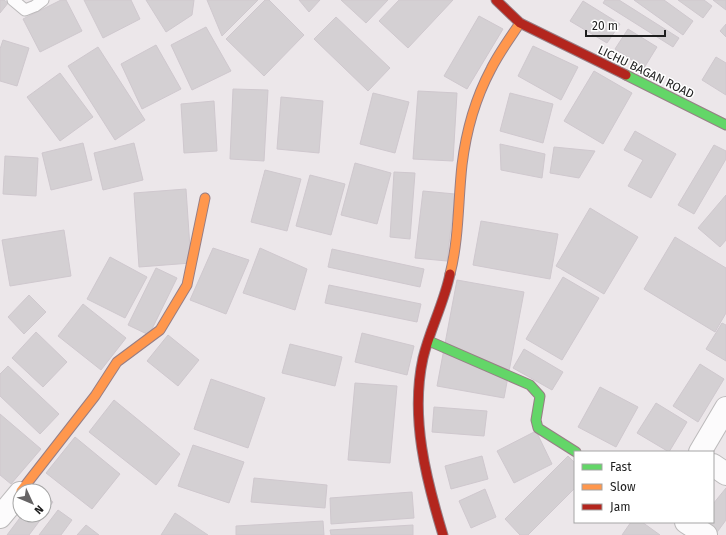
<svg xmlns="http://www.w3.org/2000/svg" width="726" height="535" viewBox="0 0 726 535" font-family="'Fira Sans',sans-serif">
<rect width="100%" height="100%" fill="#ece7ea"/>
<g fill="#d4d0d3" stroke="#cfc8ce">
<path d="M0 0H4L8 3 0 13Z"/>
<path d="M61 0H66L82 31 40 52 23 19Z"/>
<path d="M84 0H131L140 19 103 38Z"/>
<path d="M146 0H194L192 15 166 32Z"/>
<path d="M207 0H258L222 36Z"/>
<path d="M265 0H269L304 35 264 76 226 39Z"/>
<path d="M299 0H320L309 12Z"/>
<path d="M341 0H388L366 23Z"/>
<path d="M399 0H453L408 48 379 21Z"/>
<path d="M605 0H619L679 38 673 47 603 3Z"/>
<path d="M634 0H664L693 21 683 35Z"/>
<path d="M678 0H704L712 6 703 18Z"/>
<path d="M713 0H726V10Z"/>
<path d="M583 1 620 24 607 43 570 21Z"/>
<path d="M479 16 503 29 467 89 444 76Z"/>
<path d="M336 17 390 68 368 91 314 39Z"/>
<path d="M726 24V37L720 31Z"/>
<path d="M206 27 231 71 192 90 171 45Z"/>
<path d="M628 29 657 47 644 68 615 49Z"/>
<path d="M3 40 29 48 17 86 0 81V49Z"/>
<path d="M156 45 181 89 142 109 121 64Z"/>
<path d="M533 46 578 67 561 100 518 76Z"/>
<path d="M98 47 145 120 115 140 68 66Z"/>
<path d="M716 57 726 63V95L702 80Z"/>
<path d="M594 71 632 93 603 144 564 121Z"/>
<path d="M60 73 93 117 60 141 27 97Z"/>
<path d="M233 89 268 90 264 161 230 159Z"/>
<path d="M418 91 457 93 453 161 413 159Z"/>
<path d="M373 93 409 102 395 153 360 144Z"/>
<path d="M510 93 553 104 543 143 500 131Z"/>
<path d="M281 97 323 101 319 153 277 149Z"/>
<path d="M214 101 217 151 184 153 181 104Z"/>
<path d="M635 131 676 154 651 198 628 186 643 160 624 150Z"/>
<path d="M83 143 92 180 51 190 42 153Z"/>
<path d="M134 143 143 180 103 190 94 153Z"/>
<path d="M500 144 545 154 542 178 501 170Z"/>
<path d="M714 145 726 151V159L694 214 678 205Z"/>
<path d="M554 147 595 151 579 178 550 173Z"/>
<path d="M5 156 38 158 36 196 3 194Z"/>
<path d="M355 163 391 173 377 224 341 215Z"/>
<path d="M265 170 301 179 287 231 251 222Z"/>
<path d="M394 172 415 173 410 239 390 237Z"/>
<path d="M310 175 345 184 331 235 296 226Z"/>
<path d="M186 189 191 263 139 267 134 193Z"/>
<path d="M423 191 455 194 447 261 415 258Z"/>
<path d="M726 195V240L720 247 698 228Z"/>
<path d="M590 208 638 237 604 294 556 266Z"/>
<path d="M481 221 558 234 550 279 473 265Z"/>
<path d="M64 230 71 276 10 286 2 240Z"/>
<path d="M675 237 726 268V313L715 332 644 289Z"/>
<path d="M213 248 249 260 226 314 190 300Z"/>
<path d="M260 248 307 269 295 310 243 293Z"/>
<path d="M332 249 424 269 420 287 328 267Z"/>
<path d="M110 257 147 277 125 318 87 299Z"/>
<path d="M156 268 177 278 149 335 128 325Z"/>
<path d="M563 277 599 298 562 360 526 339Z"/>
<path d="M457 280 524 292 504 398 437 386Z"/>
<path d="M329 285 421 304 417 322 325 303Z"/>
<path d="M29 295 46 312 24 334 8 317Z"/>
<path d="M83 304 126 338 101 370 58 336Z"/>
<path d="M722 323 726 325V361L706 349Z"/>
<path d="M36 332 67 362 43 387 12 358Z"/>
<path d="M362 333 414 346 407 375 355 362Z"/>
<path d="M168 335 199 360 178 386 147 361Z"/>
<path d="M290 344 342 357 335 386 282 373Z"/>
<path d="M524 349 563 372 552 390 513 368Z"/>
<path d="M700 364 724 379 698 422 673 406Z"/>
<path d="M8 366 59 414 40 434 0 396V374Z"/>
<path d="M211 379 265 398 248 448 194 429Z"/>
<path d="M355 383 397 386 390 463 348 460Z"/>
<path d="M600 387 638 407 616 447 578 427Z"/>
<path d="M114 400 180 454 156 485 89 432Z"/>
<path d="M656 403 687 422 669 452 637 433Z"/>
<path d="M434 407 487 411 484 436 432 432Z"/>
<path d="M0 414 41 449 11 484 0 475Z"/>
<path d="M536 431 552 464 514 483 497 451Z"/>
<path d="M75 437 120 474 92 509 46 473Z"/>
<path d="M193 445 244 462 229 503 178 486Z"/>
<path d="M482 456 488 479 451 489 445 466Z"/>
<path d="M568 456 575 463V488L528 535H520L505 519Z"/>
<path d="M254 478 327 485 325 508 251 502Z"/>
<path d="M726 488V520L715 535 699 522H713V504Z"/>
<path d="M485 489 496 517 471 528 459 501Z"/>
<path d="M412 492 414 518 331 524 330 498Z"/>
<path d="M44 495 53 502 44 514Z"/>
<path d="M58 510 72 520 61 535H39Z"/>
<path d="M175 513 208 535H161Z"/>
<path d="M22 515H44L29 535H7Z"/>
<path d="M323 521 324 535H236V526Z"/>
<path d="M631 522H642L660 535H622Z"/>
<path d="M86 525 99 535H77Z"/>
<path d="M413 525V535H331L330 530Z"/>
</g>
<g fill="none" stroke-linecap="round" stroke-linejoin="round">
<defs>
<path id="lane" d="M13 0 25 10 35 6 43 0"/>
<g id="street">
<path d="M700 452 726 408"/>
<path d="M713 465 726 474"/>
<path d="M0 517 20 493"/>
<path d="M686 522 706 535"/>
</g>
<g id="fast">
<path d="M626 75 726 125"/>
<path d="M429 341 530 385 540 396 536 420 538 428 576 452"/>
</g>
<g id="slow">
<path d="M450 274C459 239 458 201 462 165 466 132 475 99 491 69 499 53 510 38 520 23"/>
<path d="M21 491 95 396 117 362 160 330 187 285 205 198"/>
</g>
<g id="jam">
<path d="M496 0 520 23 626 75"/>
<path d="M443 535C426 479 410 417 423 358 430 329 444 303 450 274"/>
</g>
</defs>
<use href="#lane" stroke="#bcbabb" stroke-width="13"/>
<use href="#street" stroke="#bcbabb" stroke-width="24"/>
<use href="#fast" stroke="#977e85" stroke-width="11"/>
<use href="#slow" stroke="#977e85" stroke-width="11"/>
<use href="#jam" stroke="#977e85" stroke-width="11"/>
<use href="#lane" stroke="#fcfbfc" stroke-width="11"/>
<use href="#street" stroke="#fcfbfc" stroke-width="22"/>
<use href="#fast" stroke="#63d668" stroke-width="9"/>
<use href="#slow" stroke="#ff974d" stroke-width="9"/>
<use href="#jam" stroke="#b3261e" stroke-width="9"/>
</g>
<g text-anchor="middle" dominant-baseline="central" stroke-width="3" stroke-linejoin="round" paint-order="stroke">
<g font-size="12" fill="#1e1e1e" stroke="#fff">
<text transform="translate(646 72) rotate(26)">LICHU BAGAN ROAD</text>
</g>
</g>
<rect x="574" y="451" width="140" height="72" fill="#ffffff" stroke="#a5a5a5"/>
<rect x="582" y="464" width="20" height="6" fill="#63d668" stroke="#a5a5a5"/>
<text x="610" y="471" font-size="12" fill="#1e1e1e">Fast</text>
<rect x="582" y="484" width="20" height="6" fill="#ff974d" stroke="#a5a5a5"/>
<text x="610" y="491" font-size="12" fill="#1e1e1e">Slow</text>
<rect x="582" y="504" width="20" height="6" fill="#b3261e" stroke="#a5a5a5"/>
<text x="610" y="511" font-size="12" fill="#1e1e1e">Jam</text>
<g transform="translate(32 503) rotate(134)"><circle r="19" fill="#ffffff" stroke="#a5a5a5"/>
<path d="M0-3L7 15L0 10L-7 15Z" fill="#666465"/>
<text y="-6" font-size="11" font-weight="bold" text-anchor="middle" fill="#1e1e1e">N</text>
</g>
<path d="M586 30v6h79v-6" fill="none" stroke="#1e1e1e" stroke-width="2"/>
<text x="592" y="30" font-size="12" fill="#1e1e1e" stroke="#ffffff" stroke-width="3" paint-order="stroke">20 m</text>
</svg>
